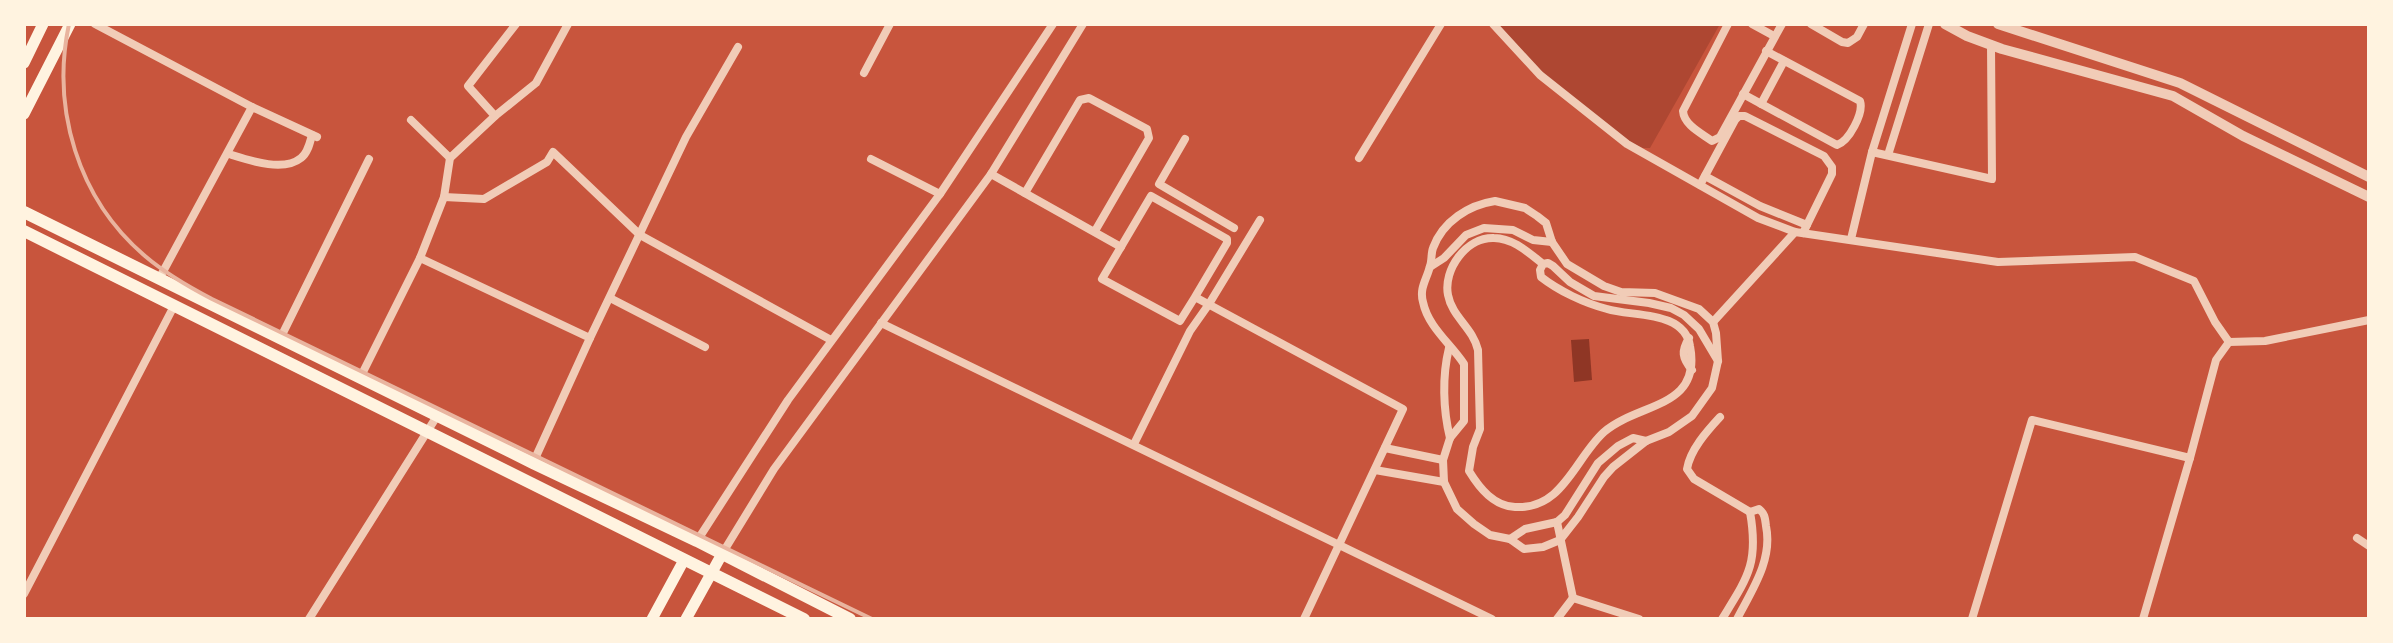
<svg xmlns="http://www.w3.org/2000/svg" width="2393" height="643" viewBox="0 0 2393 643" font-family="'Titillium Web',sans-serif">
<rect width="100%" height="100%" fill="#c8553d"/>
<path fill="#ae4732" d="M1498 24H1720L1650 148H1643L1629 142 1543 73Z"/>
<path fill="#8f3625" d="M1589 339 1592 380 1574 382 1571 340Z"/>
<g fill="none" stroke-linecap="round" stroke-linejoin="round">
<g stroke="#f1ccb7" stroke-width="8">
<path d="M95 24 252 107 317 137"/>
<path d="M1493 24 1540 75 1627 144 1758 218 1795 232 1998 262 2135 257 2194 281 2215 322 2229 342"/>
<path d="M1728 24 1683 111C1684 125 1701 133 1712 141L1720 137 1782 24"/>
<path d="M1752 24 1774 36"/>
<path d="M1811 24 1842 42 1848 43 1857 37 1864 24"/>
<path d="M864 73 890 24"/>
<path d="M1743 94 1837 145C1849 141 1864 113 1860 101L1766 51"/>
<path d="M1761 104 1784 61"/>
<path d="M495 116 536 83 568 24"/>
<path d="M411 120 450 158"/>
<path d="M1185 139 1159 184 1234 228"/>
<path d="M1872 152 1992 179 1991 45"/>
<path d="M232 155C251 161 284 172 301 158 308 153 310 142 312 135"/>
<path d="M1888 155 1929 24"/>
<path d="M1359 158 1441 24"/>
<path d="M871 159 940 194"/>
<path d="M991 174 1121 247"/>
<path d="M1705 176 1760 206 1807 225"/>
<path d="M1700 185 1735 120 1739 116H1745L1824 156 1832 167V174L1803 233"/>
<path d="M1025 193 1080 100 1089 98 1147 129 1149 138 1095 231"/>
<path d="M444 197 484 199 547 162 553 152 640 235 831 340"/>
<path d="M1495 201 1525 208 1537 216 1546 223 1552 242 1567 264 1604 286 1621 292 1655 293 1699 309 1713 322 1716 333 1718 361 1712 388 1692 416 1669 432 1646 441 1613 467 1604 477 1578 517 1560 540 1543 547 1524 549 1510 539 1490 535 1474 524 1457 509 1444 482 1443 460 1450 438 1464 421V364C1451 344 1428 327 1423 302 1419 288 1427 279 1430 266 1432 261 1431 253 1433 248 1443 221 1469 205 1495 201Z"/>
<path d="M1851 239 1872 152 1912 24"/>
<path d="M420 258 444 197 450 158 495 116 468 86 516 24"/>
<path d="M1543 264C1529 253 1513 238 1494 238 1466 237 1443 270 1448 295 1452 317 1473 328 1478 350L1480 429 1473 447 1469 471C1480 489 1494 506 1515 507 1563 510 1575 458 1604 432 1639 402 1702 409 1690 346 1684 310 1633 317 1607 309 1584 303 1559 291 1541 277L1540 270 1543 264 1548 263 1553 266 1570 282 1594 296 1649 303 1671 308 1684 315 1699 329 1718 361"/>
<path d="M1430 267 1444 258 1466 235 1484 228 1513 230 1533 240 1552 242"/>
<path d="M159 279 252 107"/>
<path d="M1195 297 1227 243V239L1151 196 1102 279 1180 321 1195 297 1403 409 1304 619"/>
<path d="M610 298 705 347"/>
<path d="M1713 322 1795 232"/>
<path d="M881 323 1492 619"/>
<path d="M590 338 686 137 738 47"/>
<path d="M1689 338C1681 351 1682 358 1692 370"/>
<path d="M280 339 369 159"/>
<path d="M1449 348C1442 376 1443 410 1450 438"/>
<path d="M360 378 420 258 590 338 533 463"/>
<path d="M1720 417C1707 431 1690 450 1687 469L1694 479 1750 512"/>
<path d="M1134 444 1190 331 1209 304 1260 220"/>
<path d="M1385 448 1443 460"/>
<path d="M1375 470 1444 482"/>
<path d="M1557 522 1573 598"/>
<path d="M2357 538 2369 546"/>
<path d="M1510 539 1525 529 1557 522 1565 515 1598 463 1618 446 1633 438 1646 441"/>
<path d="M697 541 788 400 940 194 1053 24"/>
<path d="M722 554 774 469 991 174 1083 24"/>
<path d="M24 594 174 306"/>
<path d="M309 619 437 416"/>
<path d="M1557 619 1573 598 1639 619"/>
<path d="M1722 619C1748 577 1759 563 1750 512L1759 509C1765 514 1765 518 1766 526 1773 560 1752 590 1737 619"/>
<path d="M1972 619 2032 420 2190 458"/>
<path d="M2143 619 2190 458 2216 360 2229 342 2265 341 2369 320"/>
</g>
<g stroke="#f1ccb7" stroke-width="10">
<path d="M1945 24 1967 36 2002 49 2173 96 2243 136 2369 197"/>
<path d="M1998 24 2180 83 2369 177"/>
</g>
<g stroke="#fff3e0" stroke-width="11">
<path d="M24 63 43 24"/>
<path d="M24 114 70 24"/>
<path d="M652 619 684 560"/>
<path d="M686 619 722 554"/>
</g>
<g stroke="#fff3e0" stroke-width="12">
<path d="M24 212 533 463 697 541 850 619"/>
<path d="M24 231 804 619"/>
</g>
<path stroke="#e9b49f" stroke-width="4" d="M69 24C51 109 78 199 145 256 166 274 189 287 212 299L872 619"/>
</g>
<rect width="2393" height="643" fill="none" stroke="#fff3e0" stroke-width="52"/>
</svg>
